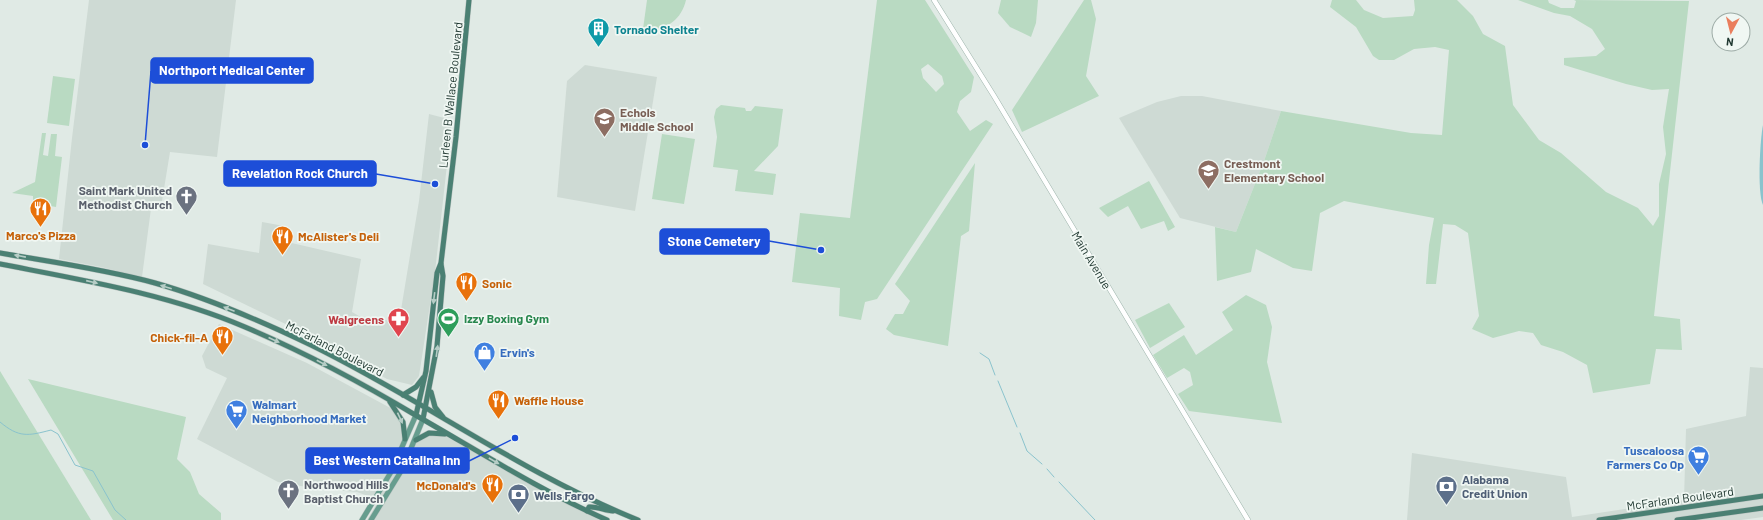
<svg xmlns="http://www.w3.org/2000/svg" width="1763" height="520" viewBox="0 0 1763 520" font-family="Barlow,sans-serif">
<rect width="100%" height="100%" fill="#e0eae5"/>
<g fill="#cedad4">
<path d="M89 0H236L217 157 170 152 162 201H152L142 277 101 267 59 259 72 138Z"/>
<path d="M585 65 657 77 635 211 557 197 567 81Z"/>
<path d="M1181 96H1202L1281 111 1264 161 1236 232 1180 218 1119 118 1157 102Z"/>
<path d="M429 114 452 120 435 272 419 376 412 385 387 379 298 330 203 284 208 244 259 253 262 222 284 226 283 241 361 259 352 312 359 316 399 322 419 201Z"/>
<path d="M219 324 307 363 396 411 401 419 405 452 420 438 432 433 452 437 607 520H367L379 500 357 492 318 489 278 482 197 439 227 378 206 368 202 356Z"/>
<path d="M1750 367 1763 368V517L1741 520H1407L1412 453 1566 477 1572 517 1684 500 1686 429 1746 416Z"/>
</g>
<g fill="#b9dac2" fill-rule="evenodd">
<path d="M647 0H686C681 21 664 32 643 29Z"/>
<path d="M877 0H925L974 77 971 92 960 101 957 112 970 131 986 120 993 124 877 299 865 302 861 320 839 316 840 288 792 282 800 213 850 218ZM928 64 942 76 944 84 936 92 923 78 921 69Z"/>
<path d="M1001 0H1038L1036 23 1031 37 1010 27 998 13Z"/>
<path d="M1084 0H1091L1096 19 1086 76 1099 96 1022 132 1012 110Z"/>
<path d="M1332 0H1356L1364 10 1383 18 1413 16 1415 10 1414 0H1457L1473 16 1483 34 1505 46 1513 105 1539 140 1561 153 1606 192 1638 208 1653 226 1659 216V184L1666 154 1663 127 1669 89 1652 90 1626 84 1564 65V58L1596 56 1605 49 1592 29 1570 16 1554 13 1518 0H1548L1549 3 1561 8H1574L1576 1 1574 0 1689 1 1654 316 1680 319 1682 350 1656 349 1650 384 1593 393 1587 365 1563 352 1541 345 1533 333 1519 331 1493 338 1472 329 1479 316 1468 233 1455 225 1443 224 1436 284H1426L1429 245 1434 218 1344 201 1320 213 1312 271 1293 268 1256 249 1251 272 1217 281 1215 227 1236 232 1264 161 1281 111 1411 133 1442 135 1449 50 1435 47 1414 49 1394 60H1379L1373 56 1356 27 1330 7Z"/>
<path d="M53 76 75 79 69 126 47 123Z"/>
<path d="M721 105 745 108 746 111H751L755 106 783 109 778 146 754 171 776 174 773 195 735 191 738 170 713 167 717 137 714 117 716 109Z"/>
<path d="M42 133H46L43 155 48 156 51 134H57L55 156 62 157 56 207 33 203V196L12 193 35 182Z"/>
<path d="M662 134 695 139 684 204 652 199Z"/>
<path d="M975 163 969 231 961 236 948 346 894 335 886 329 895 314H903L910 301 895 284Z"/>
<path d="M1149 181 1175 227 1168 231 1164 221 1141 229 1128 206 1108 217 1099 208Z"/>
<path d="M1246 295 1266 305 1272 327 1267 362 1282 423 1189 411 1178 394 1193 385 1190 372 1184 368 1167 378 1153 355 1184 335 1196 355 1233 330 1222 312Z"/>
<path d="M1169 303 1185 327 1150 348 1135 320Z"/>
<path d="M0 371 91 520H0Z"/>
<path d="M28 379 186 417 177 459 190 472 199 494 221 513V520H113Z"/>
</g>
<path fill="#8ac3cd" d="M1763 125V205C1757 193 1760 139 1763 125Z"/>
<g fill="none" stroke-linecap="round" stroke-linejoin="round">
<g stroke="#8ac3cd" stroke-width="1">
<path d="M980 353 989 359 995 375"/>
<path d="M998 381 1017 427"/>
<path d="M0 422C19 438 28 436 51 430L58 434 75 465 93 471 115 510 126 520"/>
<path d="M1020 433 1027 451 1042 464"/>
<path d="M1047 469 1054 477"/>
<path d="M1059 482 1095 520"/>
</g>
<defs>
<path id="secondary" d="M934 0 994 96 1248 520"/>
<g id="primary">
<path d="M362 520 391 472 416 415"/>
<path d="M371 520 403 468 423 419"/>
</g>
<g id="trunk">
<path d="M0 253C51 262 104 269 155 283 208 298 261 321 311 345 422 399 523 474 638 520"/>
<path d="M0 264C82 280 168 294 245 327 304 352 362 383 417 416 480 452 541 491 607 520"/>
<path d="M431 392 435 407 443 417"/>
<path d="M403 395 416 387 423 378"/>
<path d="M390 402 403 422 405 439"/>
<path d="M416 415 426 371 437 273 441 263 456 137 469 0"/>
<path d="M423 419 437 346 443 276 441 264"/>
<path d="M416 440 429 433 445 434"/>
<path d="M587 511 589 507C597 506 605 511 613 511"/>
<path d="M1599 520 1763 496"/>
<path d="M1677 520 1763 508"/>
</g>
</defs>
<use href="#secondary" stroke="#9fb5ad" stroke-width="5.5"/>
<use href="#primary" stroke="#bcc4c2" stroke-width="6"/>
<use href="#trunk" stroke="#bcc4c2" stroke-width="6"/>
<use href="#secondary" stroke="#fff" stroke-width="4.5"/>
<use href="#primary" stroke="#669d8e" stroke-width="5"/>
<use href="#trunk" stroke="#4a8073" stroke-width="5"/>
</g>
<defs><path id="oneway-solid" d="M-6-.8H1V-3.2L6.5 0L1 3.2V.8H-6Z"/></defs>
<g fill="#b6cdc6">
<use href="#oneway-solid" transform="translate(20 256) rotate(-169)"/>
<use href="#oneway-solid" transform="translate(92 282) rotate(13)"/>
<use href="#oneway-solid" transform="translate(166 287) rotate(-163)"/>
<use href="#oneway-solid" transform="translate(434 298) rotate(97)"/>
<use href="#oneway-solid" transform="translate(229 309) rotate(-159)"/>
<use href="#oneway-solid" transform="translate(274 340) rotate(25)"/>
<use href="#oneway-solid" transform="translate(437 351) rotate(-82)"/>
<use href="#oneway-solid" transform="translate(322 363) rotate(28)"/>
<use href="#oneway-solid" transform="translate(400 418) rotate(65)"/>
<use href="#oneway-solid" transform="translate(494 461) rotate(30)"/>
</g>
<defs>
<symbol id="building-pin" viewBox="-11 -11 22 30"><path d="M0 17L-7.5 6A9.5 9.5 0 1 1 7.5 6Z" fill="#0f9aa8" stroke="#f0f7f3"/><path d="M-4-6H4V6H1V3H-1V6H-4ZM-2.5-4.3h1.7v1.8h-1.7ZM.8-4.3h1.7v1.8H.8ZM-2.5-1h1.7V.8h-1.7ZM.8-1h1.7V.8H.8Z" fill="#fff"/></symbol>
<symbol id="school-pin" viewBox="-11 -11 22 30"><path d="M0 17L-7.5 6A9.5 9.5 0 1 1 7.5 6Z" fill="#8d6e63" stroke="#f0f7f3"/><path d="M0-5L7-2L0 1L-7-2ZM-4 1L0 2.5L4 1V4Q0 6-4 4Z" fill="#fff"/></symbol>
<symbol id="church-pin" viewBox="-11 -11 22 30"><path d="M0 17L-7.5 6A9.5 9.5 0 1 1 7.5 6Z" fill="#6b7280" stroke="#f0f7f3"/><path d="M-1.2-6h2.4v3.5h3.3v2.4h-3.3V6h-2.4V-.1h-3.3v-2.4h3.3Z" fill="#fff"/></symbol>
<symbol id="restaurant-pin" viewBox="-11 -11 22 30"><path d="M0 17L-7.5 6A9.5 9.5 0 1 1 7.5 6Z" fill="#e8710a" stroke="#f0f7f3"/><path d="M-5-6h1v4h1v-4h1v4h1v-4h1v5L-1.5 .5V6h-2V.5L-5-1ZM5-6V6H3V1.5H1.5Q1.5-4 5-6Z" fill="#fff"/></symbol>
<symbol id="stadium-pin" viewBox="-11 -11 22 30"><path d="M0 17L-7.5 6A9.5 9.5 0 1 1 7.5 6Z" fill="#2e9e5b" stroke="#f0f7f3"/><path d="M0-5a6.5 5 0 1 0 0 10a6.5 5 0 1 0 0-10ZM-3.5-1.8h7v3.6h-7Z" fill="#fff"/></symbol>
<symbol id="pharmacy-pin" viewBox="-11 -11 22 30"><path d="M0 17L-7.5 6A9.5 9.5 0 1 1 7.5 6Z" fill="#e0444e" stroke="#f0f7f3"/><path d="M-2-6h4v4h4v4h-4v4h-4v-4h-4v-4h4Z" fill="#fff"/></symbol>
<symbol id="shop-pin" viewBox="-11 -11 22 30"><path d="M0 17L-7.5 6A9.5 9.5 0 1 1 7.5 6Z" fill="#3f7fe0" stroke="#f0f7f3"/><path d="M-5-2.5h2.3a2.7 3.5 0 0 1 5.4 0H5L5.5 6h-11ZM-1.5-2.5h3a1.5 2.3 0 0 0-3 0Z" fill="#fff"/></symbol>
<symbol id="supermarket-pin" viewBox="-11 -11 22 30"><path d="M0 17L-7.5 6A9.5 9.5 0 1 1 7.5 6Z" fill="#3f7fe0" stroke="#f0f7f3"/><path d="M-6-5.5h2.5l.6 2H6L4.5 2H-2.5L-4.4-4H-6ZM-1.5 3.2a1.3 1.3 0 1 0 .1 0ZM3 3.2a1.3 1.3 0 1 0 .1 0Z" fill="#fff"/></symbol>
<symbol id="bank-pin" viewBox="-11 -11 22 30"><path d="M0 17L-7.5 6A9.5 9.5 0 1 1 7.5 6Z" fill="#5c6f8a" stroke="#f0f7f3"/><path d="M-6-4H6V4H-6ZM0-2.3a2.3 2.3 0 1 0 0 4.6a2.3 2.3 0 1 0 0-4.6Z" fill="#fff"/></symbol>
</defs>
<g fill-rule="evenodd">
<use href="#building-pin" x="586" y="16" width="25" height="34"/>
<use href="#school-pin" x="592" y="106" width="25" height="34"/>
<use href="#school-pin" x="1196" y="158" width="25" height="34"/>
<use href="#church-pin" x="174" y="184" width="25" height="34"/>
<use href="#restaurant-pin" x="28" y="196" width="25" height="34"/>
<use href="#restaurant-pin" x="270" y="224" width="25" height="34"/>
<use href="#restaurant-pin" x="454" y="270" width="25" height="34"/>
<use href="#stadium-pin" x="436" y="306" width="25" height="34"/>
<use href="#pharmacy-pin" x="386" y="306" width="25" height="34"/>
<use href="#restaurant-pin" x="210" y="324" width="25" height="34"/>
<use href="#shop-pin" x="472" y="340" width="25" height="34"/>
<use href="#restaurant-pin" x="486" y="388" width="25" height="34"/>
<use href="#supermarket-pin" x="224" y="398" width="25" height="34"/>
<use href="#supermarket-pin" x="1686" y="444" width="25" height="34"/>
<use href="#restaurant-pin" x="480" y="472" width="25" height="34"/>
<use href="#bank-pin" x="1434" y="474" width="25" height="34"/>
<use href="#church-pin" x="276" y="478" width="25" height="34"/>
<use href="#bank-pin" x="506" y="482" width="25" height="34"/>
</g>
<g text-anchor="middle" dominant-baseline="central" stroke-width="3.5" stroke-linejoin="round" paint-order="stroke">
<g font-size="12" font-weight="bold" fill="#0d838f" stroke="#f0f7f3" text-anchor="start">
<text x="614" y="29">Tornado Shelter</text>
</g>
<g font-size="12" fill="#213932" stroke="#f0f7f3">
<text transform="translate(450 95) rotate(-84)">Lurleen B Wallace Boulevard</text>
<text transform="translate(1092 260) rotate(59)">Main Avenue</text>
<text transform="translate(335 348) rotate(27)">McFarland Boulevard</text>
<text transform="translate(1680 498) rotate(-8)">McFarland Boulevard</text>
</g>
<g font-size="12" font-weight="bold" fill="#785e54" stroke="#f0f7f3" text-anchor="start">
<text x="620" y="112">Echols<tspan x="620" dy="14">Middle School</tspan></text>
<text x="1224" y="163">Crestmont<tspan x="1224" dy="14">Elementary School</tspan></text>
</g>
<g font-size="12" font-weight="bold" fill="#5b616d" stroke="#f0f7f3" text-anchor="end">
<text x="172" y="190">Saint Mark United<tspan x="172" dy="14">Methodist Church</tspan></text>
<text x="304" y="484" text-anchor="start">Northwood Hills<tspan x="304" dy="14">Baptist Church</tspan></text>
</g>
<g font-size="12" font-weight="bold" fill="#c56008" stroke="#f0f7f3" text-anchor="start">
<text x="41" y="235" text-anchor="middle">Marco's Pizza</text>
<text x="298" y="236">McAlister's Deli</text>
<text x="482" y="283">Sonic</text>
<text x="208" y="337" text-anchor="end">Chick-fil-A</text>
<text x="514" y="400">Waffle House</text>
<text x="476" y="485" text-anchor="end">McDonald's</text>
</g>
<g font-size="12" font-weight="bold" fill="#27864d" stroke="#f0f7f3" text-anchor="start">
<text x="464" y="318">Izzy Boxing Gym</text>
</g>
<g font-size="12" font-weight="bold" fill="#be3a42" stroke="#f0f7f3" text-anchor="end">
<text x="384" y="319">Walgreens</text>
</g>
<g font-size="12" font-weight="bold" fill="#366cbe" stroke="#f0f7f3" text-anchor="start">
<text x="500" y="352">Ervin's</text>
<text x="252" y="404">Walmart<tspan x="252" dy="14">Neighborhood Market</tspan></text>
<text x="1684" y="450" text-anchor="end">Tuscaloosa<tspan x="1684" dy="14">Farmers Co Op</tspan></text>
</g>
<g font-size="12" font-weight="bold" fill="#4e5e75" stroke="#f0f7f3" text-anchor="start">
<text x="1462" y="479">Alabama<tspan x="1462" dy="14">Credit Union</tspan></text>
<text x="534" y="495">Wells Fargo</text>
</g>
</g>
<path fill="none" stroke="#1d4ed8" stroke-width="1.5" d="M145 145L151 71M435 184L376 174M821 250L769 241M515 438L469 461"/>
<g fill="#1d4ed8" stroke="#f0f7f3" stroke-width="1.5">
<circle cx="145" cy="145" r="4"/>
<circle cx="435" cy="184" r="4"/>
<circle cx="821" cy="250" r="4"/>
<circle cx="515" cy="438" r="4"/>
</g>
<g fill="#1d4ed8" stroke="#1d4ed8" stroke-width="1.5">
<rect x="151" y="58" width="162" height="25" rx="4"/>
<rect x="224" y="161" width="152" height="25" rx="4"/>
<rect x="660" y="229" width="109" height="25" rx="4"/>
<rect x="306" y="448" width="163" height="25" rx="4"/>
</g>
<g font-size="13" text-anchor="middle" font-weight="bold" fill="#fff">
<text x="232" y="75">Northport Medical Center</text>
<text x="300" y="178">Revelation Rock Church</text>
<text x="714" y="246">Stone Cemetery</text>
<text x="387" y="465">Best Western Catalina Inn</text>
</g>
<g transform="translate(1731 32) rotate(187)"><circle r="19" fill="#f0f7f3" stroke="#9daba6"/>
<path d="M0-3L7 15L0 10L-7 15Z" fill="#ea7e5d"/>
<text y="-6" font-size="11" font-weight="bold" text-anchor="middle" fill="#213932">N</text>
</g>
</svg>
